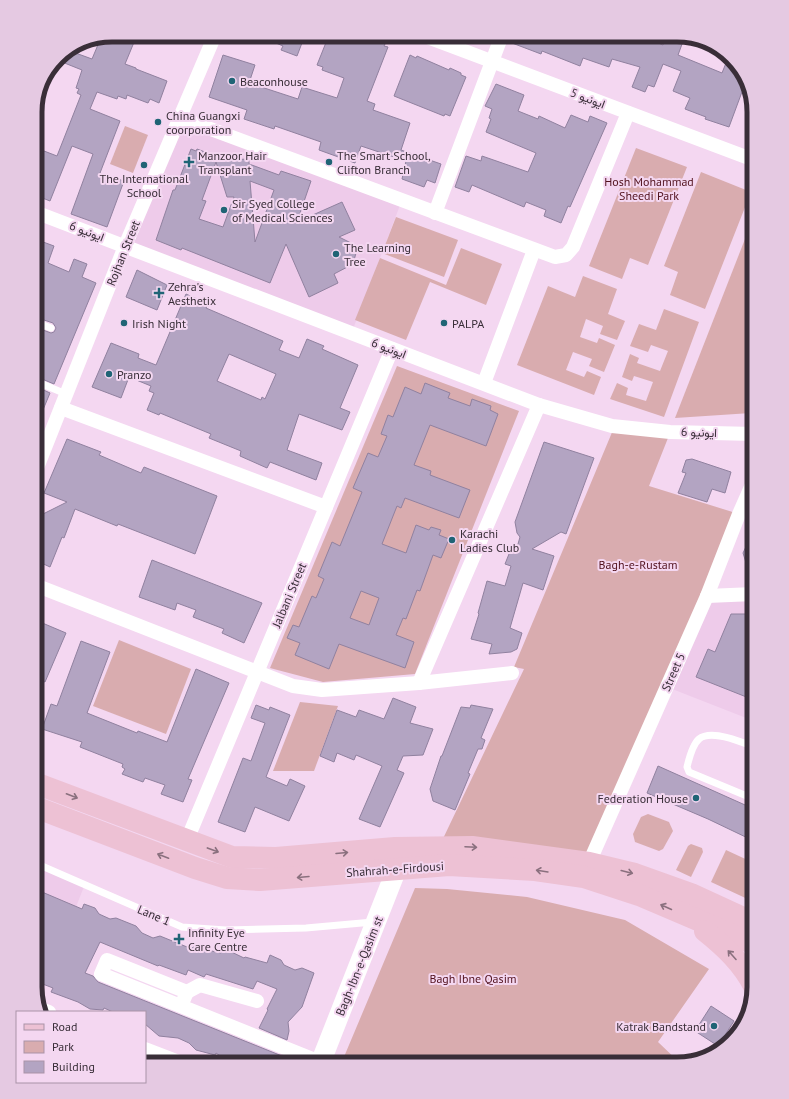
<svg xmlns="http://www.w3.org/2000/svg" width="789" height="1099" viewBox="0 0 789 1099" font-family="'PT Sans',Vazirmatn,sans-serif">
<rect width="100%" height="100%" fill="#f4d7f1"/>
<g fill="#eecbea">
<path d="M181 118 402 200 350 337 125 251Z"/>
<path d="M754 594V721L667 687 705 597Z"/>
<path d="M35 863 85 884 39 1001 35 986Z"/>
</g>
<g fill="#d9acaf">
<path d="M125 126 148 135 133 173 110 164Z"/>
<path d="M636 148 687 167 648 265 630 258 622 279 589 266Z"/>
<path d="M701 172 751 192 705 309 670 295 678 272 664 266Z"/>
<path d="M754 216V348L751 413 675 418Z"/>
<path d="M396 217 458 240 444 277 382 253Z"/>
<path d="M461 248 502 264 486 305 430 282 406 340 355 320 380 258 446 285Z"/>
<path d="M583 276 617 289 608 314 625 321 617 340 600 334 603 326 586 319 580 337 597 343 599 338 615 345 604 372 589 366 592 359 573 352 566 370 584 377 587 371 601 377 594 395 517 365 548 286 575 297Z"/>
<path d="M664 309 699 322 664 417 610 399 617 383 628 388 626 395 646 401 653 382 634 376 632 381 622 377 630 354 639 358 637 363 660 371 668 351 651 345 648 352 630 346 639 324 656 330Z"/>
<path d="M397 366 519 411 415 674 323 682 270 668Z"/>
<path d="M613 430 668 438 649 486 739 514 589 863 439 847 524 669 514 667Z"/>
<path d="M119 640 191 669 166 734 93 706Z"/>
<path d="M300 702 338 706 314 771H273Z"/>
<path d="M648 814 669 822 673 831 663 849 659 851 635 842 633 834 641 817Z"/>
<path d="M691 844 702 848 703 852 691 877 676 870 688 846Z"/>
<path d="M726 850 754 863V902L711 882Z"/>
<path d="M415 888 447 889 527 897 625 920 709 969 658 1042 680 1063 341 1064Z"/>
</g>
<g fill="#b3a4c2" stroke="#90819f" fill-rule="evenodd">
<path d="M112 35H137L125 64 136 68V69L167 81 159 103 150 99 148 103 127 95 126 99 118 96 117 99 97 92 90 109 120 121 100 173 124 181 107 227 71 214 93 154 72 146 50 201 35 195V173L44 151 57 156 81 95 77 93 79 89 76 88 82 70 57 60 61 54 70 51 92 59 100 40Z"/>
<path d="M257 35H305L297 56 281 50 283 46Z"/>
<path d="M329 35H363L385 44 384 46 388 47 367 101 375 104 373 110 410 123 401 150 441 164 435 183 427 180 424 187 402 179 406 161 361 146 355 163 319 150 321 142 275 126 274 129 244 119 247 110 209 97 223 55 255 65 249 83 298 99 302 87 337 98 344 78 322 70 323 67 317 65Z"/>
<path d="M515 35H639L663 45 666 35H681L685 36 678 55 722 73 728 58 744 74 746 81 729 127 705 119 706 117 685 109 690 98 673 91 681 71 663 64 654 87 648 85 645 92 632 87 640 67 612 59 609 67 583 58 580 66 542 51 541 54 512 43Z"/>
<path d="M410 55 416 58 417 56 449 70 450 68 461 73V75L466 77 450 116 445 114 444 116 394 96Z"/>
<path d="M496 84 524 95 518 111 538 119 539 116 565 128 571 115 588 122 590 116 607 123 570 207 568 206 561 223 544 216 546 210 526 202 524 207 472 185 469 192 455 187 466 156 481 161 482 156 528 172 536 153 486 132 491 119 489 118 492 109 485 106Z"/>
<path d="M191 149 196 151 197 149 226 160 249 159V164L279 175 281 171 311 181 297 222 342 202 355 230 339 237 353 244 356 253 353 264 334 274 338 283 309 297 286 244 270 283 182 248 181 250 156 240 173 190H175ZM216 162 227 197H234L223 227 199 219 206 201 202 200ZM250 181 274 190 255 242Z"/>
<path d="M35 239 54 246 48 263 69 272 74 259 87 264 82 277 96 283 54 384 35 376V327L51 333 54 332 56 328 53 323 35 317Z"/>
<path d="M137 270 167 285 157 310 126 297Z"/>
<path d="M186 294 208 304 206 308 283 341 279 350 299 358 307 339 324 346 322 349 358 365 340 408 350 412 342 430 299 414 287 450 322 463 316 480 270 462 267 468 240 456 241 451 209 438 211 434 160 413 159 415 147 410 154 393 149 391 151 386 129 377 121 398 92 387 111 343 139 354 138 358 156 365ZM229 354 276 374 265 399 262 397 261 400 217 381Z"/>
<path d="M425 383 450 393 448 398 470 406 472 399 491 406 490 410 498 414 486 446 430 425 414 465 431 471 430 475 470 490 459 518 405 498 401 508 397 506 382 544 406 553 416 525 429 530 431 527 441 530 439 535 449 539 441 558 433 555 420 591 417 590 406 619 403 618 396 635 414 642 405 668 339 644 329 669 295 655 300 643 287 638 293 625 299 627 312 596 316 598 324 579 318 576 332 542 340 546 362 492 353 488 368 453 378 457 387 436 381 434 388 415 393 417 405 387 421 394ZM361 591 379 598 369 625 350 618Z"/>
<path d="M35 386 50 393 35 429Z"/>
<path d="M67 439 101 452 99 455 141 473 144 467 217 496 195 554 118 524 117 526 75 509 64 538 62 537 50 567 35 560V531L41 515 67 502 44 493Z"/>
<path d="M544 442 594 458 566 534 561 532 532 549 554 556 543 590 523 583 510 628 522 633 517 649 511 652 489 654 492 644 471 639 479 614 478 613 487 581 505 586 511 566 505 564 511 549 516 551 520 537 517 533 515 522Z"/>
<path d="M692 459 731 472 725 493 712 489 707 502 678 493 686 473 682 472 686 460Z"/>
<path d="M754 530V581L752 582 743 553Z"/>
<path d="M152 560 262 603 244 643 222 633 224 629 193 617 196 610 177 603 175 610 139 597Z"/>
<path d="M731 614H754V700L696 677 708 649 715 652Z"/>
<path d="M40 622 66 633 45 682 35 678V634Z"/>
<path d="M81 641 110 652 87 713 137 733 138 731 167 742 196 669 229 683 188 779 192 780 183 802 161 794 165 785 145 778 143 782 122 774 125 769 122 767 123 764 80 747 82 742 42 729 51 704 57 706Z"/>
<path d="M393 698 416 707 410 723 433 729 423 755 403 756 397 770 404 773 380 827 359 819 382 766 356 755 354 760 337 753 334 762 320 756 337 710 356 717 359 710 384 719Z"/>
<path d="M256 705 269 710 270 707 290 715 266 777 287 786 290 779 305 786 289 821 255 807 245 832 218 822 243 758 251 761 265 723 251 718Z"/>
<path d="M471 705 493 709 481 738 485 740 482 749H478L468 773 470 774 455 810 433 801 430 789 441 756H442L461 707 470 708Z"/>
<path d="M658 766 754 809V841L708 819 647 793Z"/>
<path d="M35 889 82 909 84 904 95 908 99 914 110 919 116 918 136 926 142 933 153 938 160 936 192 949 193 947 221 953 223 948 244 958 245 957 267 963 270 955 281 960 284 965 295 970 302 968 314 973 302 1007 288 1022 289 1031 287 1040 259 1028 268 1010 267 1009 277 989 257 981 253 989 206 974 204 977 188 970 186 975 159 965 158 966 100 942 85 973 93 976 98 982 282 1056 280 1064H232L216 1053 215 1055 196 1050 189 1043 178 1038 159 1036 145 1024V1012H113L104 1008 103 1010 90 1009 78 1002 51 992 53 988 35 981Z"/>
<path d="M711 1006 734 1021 718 1046 695 1031Z"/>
</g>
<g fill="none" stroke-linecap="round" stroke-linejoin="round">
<g stroke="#fff" stroke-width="7">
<path d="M35 322 51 328"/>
<path d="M35 381 66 394"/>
<path d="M35 440 47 445"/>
<path d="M754 799 689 772 687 767C689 759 692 745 699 739 711 729 742 742 754 747"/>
<path d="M35 863 182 927 226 930 306 928 373 922"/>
</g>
<g stroke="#fff" stroke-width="14">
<path d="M422 35 754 160"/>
<path d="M181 118 555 257 566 255 573 247 628 113"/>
<path d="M35 212 539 405 612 426 670 432 754 434"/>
<path d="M435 213 502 35"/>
<path d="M484 383 534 250"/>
<path d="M61 408 326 507"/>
<path d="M35 473 125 246 215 35"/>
<path d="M35 585 293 686 322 690 419 683 512 673"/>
<path d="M707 596 754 594"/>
<path d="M419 683 539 405"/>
<path d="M187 840 392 349"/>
<path d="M589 863 707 596 739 514 754 480"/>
<path d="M187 992 200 985 257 1001"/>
<path d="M181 1006 187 992 107 960 101 974 320 1062"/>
<path d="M41 1009 49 1012"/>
<path d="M145 1049 184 1064"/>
</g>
<path stroke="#fff" stroke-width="20" d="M320 1064 397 868"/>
<g stroke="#edc1d4" stroke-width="22">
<path d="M35 783 232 857 276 858 395 848 472 847 589 863 635 874 691 894 754 923"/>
<path d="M35 807 195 868 227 878 260 880 449 865 535 870 584 877 639 895 754 944"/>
<path d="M705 931C725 947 742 963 754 986"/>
</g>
</g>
<defs><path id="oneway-shaft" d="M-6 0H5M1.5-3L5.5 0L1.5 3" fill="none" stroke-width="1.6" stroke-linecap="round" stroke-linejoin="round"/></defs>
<g stroke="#8a707e">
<use href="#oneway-shaft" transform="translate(72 796) rotate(21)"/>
<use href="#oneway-shaft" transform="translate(471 847) rotate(3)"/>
<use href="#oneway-shaft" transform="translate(213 850) rotate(20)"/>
<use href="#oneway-shaft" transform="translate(342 853) rotate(-5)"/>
<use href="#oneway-shaft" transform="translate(163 856) rotate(-159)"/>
<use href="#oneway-shaft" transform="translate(542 871) rotate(-171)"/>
<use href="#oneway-shaft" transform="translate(627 872) rotate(14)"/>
<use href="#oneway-shaft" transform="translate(303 877) rotate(175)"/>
<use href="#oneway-shaft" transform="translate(666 907) rotate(-156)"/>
<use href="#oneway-shaft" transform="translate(732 955) rotate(-132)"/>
</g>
<g fill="#1f6475" stroke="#f4d7f1" stroke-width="1.5">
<circle cx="232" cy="81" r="4"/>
<circle cx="158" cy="122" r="4"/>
<path d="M187 156h4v4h4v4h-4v4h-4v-4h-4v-4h4z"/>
<circle cx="329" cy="162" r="4"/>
<circle cx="144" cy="165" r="4"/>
<circle cx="224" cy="210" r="4"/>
<circle cx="336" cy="254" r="4"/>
<path d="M157 287h4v4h4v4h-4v4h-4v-4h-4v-4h4z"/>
<circle cx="124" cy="323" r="4"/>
<circle cx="444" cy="323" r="4"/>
<circle cx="109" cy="374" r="4"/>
<circle cx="452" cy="540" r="4"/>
<circle cx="696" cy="798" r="4"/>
<path d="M177 933h4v4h4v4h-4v4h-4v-4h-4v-4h4z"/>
<circle cx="714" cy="1026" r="4"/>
</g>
<g text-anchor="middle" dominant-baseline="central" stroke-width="4" stroke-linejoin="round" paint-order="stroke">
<g font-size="12" fill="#392e38" stroke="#f4d7f1" text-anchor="start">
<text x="240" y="81">Beaconhouse</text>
<text x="166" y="115">China Guangxi<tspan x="166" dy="14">coorporation</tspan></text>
<text x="198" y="155">Manzoor Hair<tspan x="198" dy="14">Transplant</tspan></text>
<text x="337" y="155">The Smart School,<tspan x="337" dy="14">Clifton Branch</tspan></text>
<text x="144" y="178" text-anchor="middle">The International<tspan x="144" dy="14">School</tspan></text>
<text x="232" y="203">Sir Syed College<tspan x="232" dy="14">of Medical Sciences</tspan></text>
<text x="344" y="247">The Learning<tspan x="344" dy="14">Tree</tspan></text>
<text x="168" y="286">Zehra's<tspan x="168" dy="14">Aesthetix</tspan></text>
<text x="132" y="323">Irish Night</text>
<text x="452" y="323">PALPA</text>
<text x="117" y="374">Pranzo</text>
<text x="460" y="533">Karachi<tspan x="460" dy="14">Ladies Club</tspan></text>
<text x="688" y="798" text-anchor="end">Federation House</text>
<text x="188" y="932">Infinity Eye<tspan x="188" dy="14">Care Centre</tspan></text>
<text x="706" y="1026" text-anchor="end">Katrak Bandstand</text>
</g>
<g font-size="12" fill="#392e38" stroke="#f4d7f1">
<text transform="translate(588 98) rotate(21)">ایونیو 5</text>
<text transform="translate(87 231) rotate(21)">ایونیو 6</text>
<text transform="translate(123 253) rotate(-68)">Rojhan Street</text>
<text transform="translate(389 348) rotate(21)">ایونیو 6</text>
<text transform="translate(699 432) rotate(2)">ایونیو 6</text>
<text transform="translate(289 595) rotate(-67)">Jalbani Street</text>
<text transform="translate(673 672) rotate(-66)">Street 5</text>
<text transform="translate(395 869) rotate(-4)">Shahrah-e-Firdousi</text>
<text transform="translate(154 915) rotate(23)">Lane 1</text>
<text transform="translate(359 966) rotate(-68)">Bagh-Ibn-e-Qasim st</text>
</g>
<g font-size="12" fill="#52131f" stroke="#f4d7f1">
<text x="649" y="181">Hosh Mohammad<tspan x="649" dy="14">Sheedi Park</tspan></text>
<text x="638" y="564">Bagh-e-Rustam</text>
<text x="473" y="978">Bagh Ibne Qasim</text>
</g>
</g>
<path d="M0 0H789V1099H0ZM112 42H677A70 70 0 0 1 747 112V987A70 70 0 0 1 677 1057H112A70 70 0 0 1 42 987V112A70 70 0 0 1 112 42Z" fill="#e5c9e2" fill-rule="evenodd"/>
<path fill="none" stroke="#392e38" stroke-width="5" d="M112 42H677A70 70 0 0 1 747 112V987A70 70 0 0 1 677 1057H112A70 70 0 0 1 42 987V112A70 70 0 0 1 112 42Z"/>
<rect x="16" y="1011" width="130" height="72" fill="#f4d7f1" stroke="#a993a7"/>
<rect x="24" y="1024" width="20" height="6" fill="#edc1d4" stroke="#a993a7"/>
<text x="52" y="1031" font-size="12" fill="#392e38">Road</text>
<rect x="24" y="1041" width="20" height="12" fill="#d9acaf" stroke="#a993a7"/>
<text x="52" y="1051" font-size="12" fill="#392e38">Park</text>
<rect x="24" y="1061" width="20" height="12" fill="#b3a4c2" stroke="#a993a7"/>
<text x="52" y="1071" font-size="12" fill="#392e38">Building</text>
</svg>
